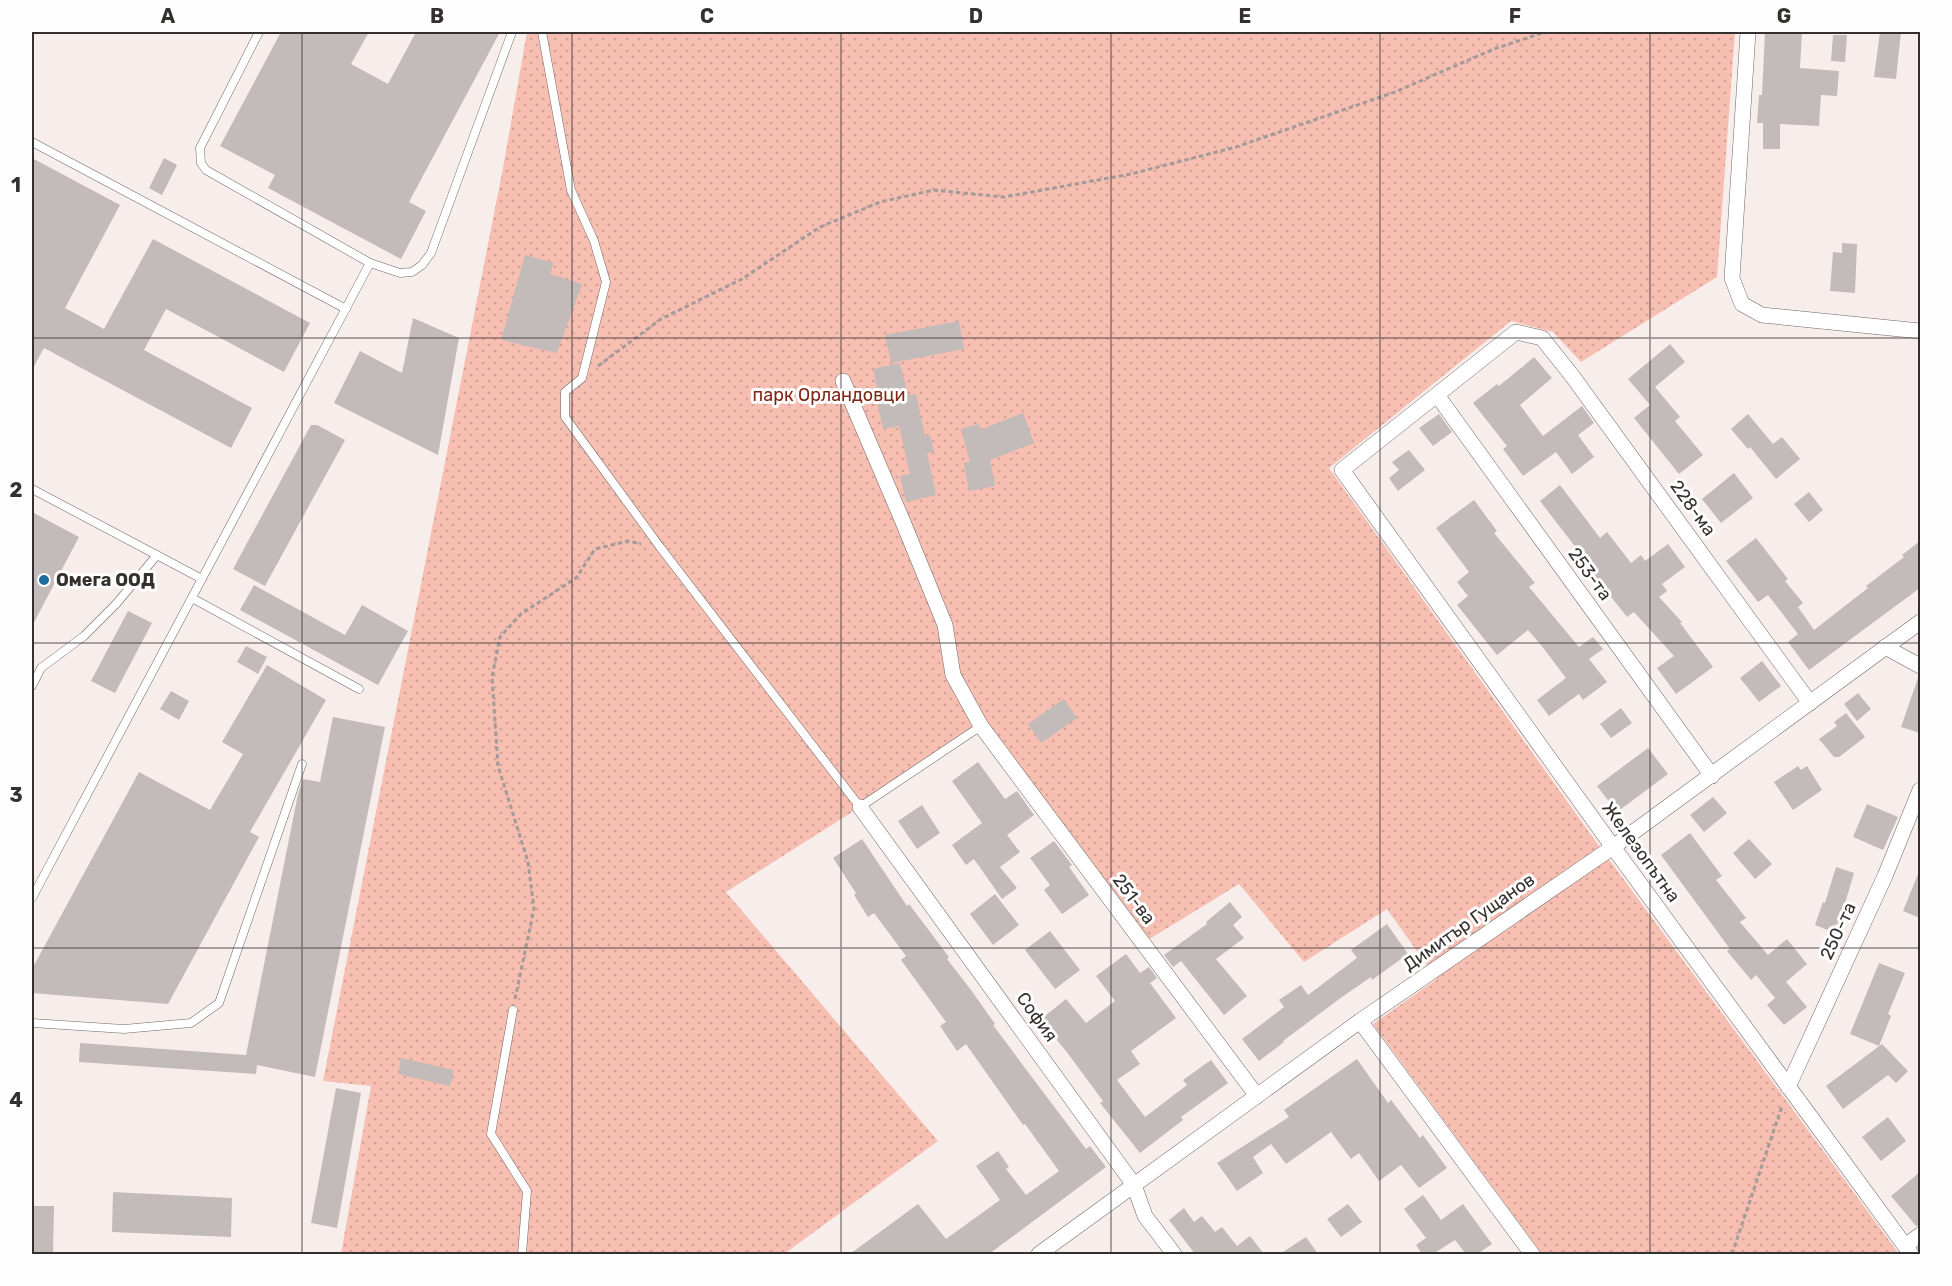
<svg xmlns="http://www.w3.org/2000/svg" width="1952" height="1286" viewBox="0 0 1952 1286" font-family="Rubik,sans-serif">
<defs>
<pattern id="grass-dots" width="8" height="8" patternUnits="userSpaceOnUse" patternTransform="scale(1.5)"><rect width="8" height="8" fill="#f7beb2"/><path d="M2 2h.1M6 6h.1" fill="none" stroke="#d4a499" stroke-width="1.8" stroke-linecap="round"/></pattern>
</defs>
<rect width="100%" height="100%" fill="#f7eeec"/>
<path fill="url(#grass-dots)" d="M527 32H1735L1717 277 1581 362 1553 332 1511 321 1329 468 1594 839 1899 1254H1542L1373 1024 1437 979 1387 909 1304 962 1239 884 1143 943 981 726 860 807 726 892 938 1141 784 1254H341L371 1086 323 1081 503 168Z"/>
<g fill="#c3bbb9">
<path d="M281 32H369L351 64 388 84 416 32H500L409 202 426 211 401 259 268 188 275 175 220 146Z"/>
<path d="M1765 32H1802L1800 68 1839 71 1837 96 1821 95 1819 126 1780 124V149H1763V123H1757L1759 95H1762Z"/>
<path d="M1880 32H1901L1896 79 1874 77Z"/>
<path d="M1833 35H1847L1845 62 1831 61Z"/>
<path d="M32 158 120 205 65 308 104 329 153 239 310 323 284 372 166 309 144 350 252 408 231 448 44 348 32 370Z"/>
<path d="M164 158 177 165 162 195 149 188Z"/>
<path d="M1842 243 1857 244 1855 293 1830 291 1833 252 1842 253Z"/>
<path d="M525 255 554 263 550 274 582 284 557 353 501 340Z"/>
<path d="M413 318 459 338 438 455 334 403 360 351 402 373Z"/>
<path d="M959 321 964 349 891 363 885 335Z"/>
<path d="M1670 344 1685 362 1655 387 1680 417 1675 421 1703 455 1679 474 1634 418 1650 405 1628 379Z"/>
<path d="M1534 357 1552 378 1520 405 1543 436 1582 406 1594 423 1578 435 1594 457 1572 474 1556 452 1523 476 1503 449 1507 446 1473 403 1497 384 1499 386Z"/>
<path d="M900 363 908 395 916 394 925 436 930 435 934 452 927 453 936 495 906 502 900 476 910 474 899 426 883 429 877 402H880L873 369Z"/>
<path d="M1023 413 1034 443 990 460 995 486 969 491 964 463 970 462 961 429 979 424 980 430Z"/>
<path d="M1439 414 1452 432 1433 446 1419 428Z"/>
<path d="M1748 414 1773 444 1782 437 1800 459 1776 479 1750 447 1748 449 1731 429Z"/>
<path d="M311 425H317L345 440 265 586 233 569Z"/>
<path d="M1409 450 1425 470 1398 491 1389 478 1399 470 1392 462Z"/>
<path d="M1734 473 1753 498 1721 523 1702 499Z"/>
<path d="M1560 485 1600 538 1607 532 1631 563 1641 555 1645 561 1668 544 1685 567 1662 584 1667 591 1659 597 1682 622 1680 623 1713 667 1676 694 1657 668 1674 656 1634 612 1627 617 1578 555 1580 553 1540 501Z"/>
<path d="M1809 492 1823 510 1809 522 1794 504Z"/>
<path d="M1474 500 1497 531 1494 533 1535 583 1529 587 1579 647 1593 637 1603 649 1589 659 1607 682 1583 700 1579 694 1549 716 1537 700 1566 678 1541 645 1528 630 1497 655 1457 605 1468 596 1457 582 1469 572 1436 528Z"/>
<path d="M32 512 79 537 32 626Z"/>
<path d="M1756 538 1788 579 1785 581 1803 603 1798 607 1814 630 1868 588 1866 586 1904 557 1902 555 1920 541V588L1809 670 1788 642 1798 634 1768 595 1758 602 1726 561Z"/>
<path d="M254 585 345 635 362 605 408 631 378 685 240 610Z"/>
<path d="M128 611 152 623 115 693 91 681Z"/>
<path d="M246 646 267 657 258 674 237 662Z"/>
<path d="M1762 661 1781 686 1759 702 1740 678Z"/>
<path d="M267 665 326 700 250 832 259 837 168 1004 32 993V969L139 772 210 810 243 754 222 742Z"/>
<path d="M1918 678H1920V733L1901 727Z"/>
<path d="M171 691 189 701 179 720 160 709Z"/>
<path d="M1858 693 1871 709 1857 721 1844 704Z"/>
<path d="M1064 699 1077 718 1041 743 1028 724Z"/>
<path d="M1621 708 1632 723 1611 738 1600 724Z"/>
<path d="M1846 713 1865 737 1839 757H1834L1819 739 1837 726 1834 722Z"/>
<path d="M333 717 385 727 315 1077 257 1065 256 1074 79 1062 80 1043 246 1055 298 794 303 779 320 782Z"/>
<path d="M1648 748 1668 774 1617 812 1597 786Z"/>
<path d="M978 762 1005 799 1017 791 1034 815 1007 835 1020 852 1000 867 1017 888 1002 899 974 859 966 865 952 845 982 823 952 781Z"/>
<path d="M1798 766 1801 770 1807 766 1822 790 1793 810 1774 782Z"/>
<path d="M1713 797 1727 813 1704 832 1690 815Z"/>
<path d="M1867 804 1898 817 1883 850 1853 837Z"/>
<path d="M922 805 940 833 917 849 898 821Z"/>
<path d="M1690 833 1722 876 1716 880 1746 918 1740 922 1768 955 1787 939 1807 964 1786 982 1807 1007 1784 1025 1767 1005 1775 998 1756 975 1751 980 1727 951 1730 949 1661 855Z"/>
<path d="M862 839 907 906 909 904 949 957 947 959 971 990 995 1024 993 1025 1025 1068 1086 1149 1090 1146 1106 1167 989 1254H850L918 1204 946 1239 1000 1200 976 1166 998 1151 1009 1167 1006 1169 1026 1195 1059 1171 1025 1124 1023 1125 966 1044 957 1051 940 1026 946 1022 901 960 906 956 874 913 868 917 854 895 856 893 833 858Z"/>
<path d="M1749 839 1772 864 1755 879 1733 853Z"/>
<path d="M1054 841 1072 865 1069 867 1089 895 1062 914 1044 890 1050 885 1030 858Z"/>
<path d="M1836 867 1854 873 1843 910 1848 912 1843 927 1836 924 1833 932 1815 925 1823 902 1825 903Z"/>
<path d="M1920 869V918L1903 911Z"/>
<path d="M995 894 1019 925 993 945 970 914Z"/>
<path d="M1230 902 1242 917 1233 925 1244 938 1216 959 1247 996 1224 1015 1181 961 1173 967 1164 955 1207 924 1206 922Z"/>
<path d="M1387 924 1408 954 1372 980 1371 977 1342 997 1283 1041 1284 1042 1259 1061 1242 1039 1284 1007 1279 1000 1301 985 1308 995 1357 958 1351 950Z"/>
<path d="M1050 931 1080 970 1055 989 1025 950Z"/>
<path d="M1126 954 1140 973 1149 967 1157 978 1150 983 1176 1018 1131 1051 1140 1064 1117 1080 1145 1117 1187 1085 1183 1080 1211 1060 1228 1083 1181 1117 1183 1120 1140 1153 1100 1103 1103 1101 1066 1051 1040 1020 1066 999 1086 1023 1115 1001 1096 976Z"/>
<path d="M1879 963 1905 973 1888 1014 1891 1016 1879 1046 1850 1034Z"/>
<path d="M1882 1044 1908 1071 1896 1083 1888 1075 1843 1109 1826 1086Z"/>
<path d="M401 1058 454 1070 450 1086 398 1074Z"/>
<path d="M1357 1059 1388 1103 1391 1100 1420 1138 1423 1135 1447 1168 1419 1188 1401 1165 1379 1181 1359 1153 1351 1159 1331 1132 1286 1164 1271 1144 1253 1157 1263 1173 1237 1191 1217 1163 1289 1117 1284 1110Z"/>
<path d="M336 1088 361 1093 337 1228 311 1223Z"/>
<path d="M1888 1117 1906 1141 1881 1161 1862 1137Z"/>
<path d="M1920 1172V1225L1916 1226 1891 1196Z"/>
<path d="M113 1192 232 1198 231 1237 112 1232Z"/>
<path d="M1423 1195 1441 1220 1463 1204 1492 1244 1477 1254H1466L1455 1240 1433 1254H1422L1416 1245 1426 1238 1404 1209Z"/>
<path d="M1348 1204 1362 1222 1341 1237 1327 1219Z"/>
<path d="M32 1206H54L53 1254H32Z"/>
<path d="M1184 1208 1194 1222 1202 1216 1215 1232 1222 1227 1237 1246 1250 1236 1264 1254H1195L1169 1220Z"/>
<path d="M1306 1237 1318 1254H1280Z"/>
</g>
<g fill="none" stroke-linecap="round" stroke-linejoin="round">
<defs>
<g id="lane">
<path d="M259 32 200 148 201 163 206 170 370 263 400 273 412 272 422 265 431 253 512 32"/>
<path d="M542 32 571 190 594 241 606 282 582 378 565 392V417L660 547 860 807 981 726"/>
<path d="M32 142 346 309"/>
<path d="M32 489 202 579"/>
<path d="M192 598 359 689"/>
<path d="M32 686 41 668 84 636 116 604 157 555"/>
<path d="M32 898 370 263"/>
<path d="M513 1010 491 1134 527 1191 522 1254"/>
<path d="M32 1023 124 1029 191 1023 219 1003 302 764"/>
</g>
<g id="street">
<path d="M1748 32 1732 278 1742 304 1762 315 1920 331"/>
<path d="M843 381 903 522 945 625 953 675 981 726 1257 1096"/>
<path d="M1437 395 1712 776"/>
<path d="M1885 647 1920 666"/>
<path d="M1810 703 1573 377 1542 338 1516 332 1342 470 1613 847 1911 1254"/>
<path d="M860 807 1134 1185 1145 1216 1174 1254"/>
<path d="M1360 1021 1532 1254"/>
<path d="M1788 1087 1885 876 1920 790"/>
<path d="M1905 1246 1920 1235"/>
<path d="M1039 1254 1360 1021 1613 847 1920 622"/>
</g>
</defs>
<use href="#lane" stroke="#6e6765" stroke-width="9"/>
<use href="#street" stroke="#6e6765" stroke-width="16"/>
<g stroke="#a29b9a" stroke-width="3" stroke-dasharray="4.5 3" stroke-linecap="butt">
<path d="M598 366 661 319 742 279 820 227 880 202 934 190 1004 197 1131 174 1236 147 1395 92 1494 49 1545 32"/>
<path d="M515 999 534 909 528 862 498 766 492 677 500 637 521 614 576 578 595 549 628 541 641 544"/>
<path d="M1732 1254 1782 1106"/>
</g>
<use href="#lane" stroke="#fff" stroke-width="8"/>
<use href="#street" stroke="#fff" stroke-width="15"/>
</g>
<path fill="none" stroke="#33302f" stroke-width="1.5" stroke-opacity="0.55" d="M302 32V1254M572 32V1254M841 32V1254M1111 32V1254M1380 32V1254M1650 32V1254M32 338H1920M32 643H1920M32 948H1920"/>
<circle fill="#206d9f" stroke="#fefefe" stroke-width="2" cx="44" cy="580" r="6"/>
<g text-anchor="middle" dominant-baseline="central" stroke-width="6" stroke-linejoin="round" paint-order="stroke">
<g font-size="18" fill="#812615" stroke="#fefefe">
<text x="829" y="395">парк Орландовци</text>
</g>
<g font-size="18" fill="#33302f" stroke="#fefefe">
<text transform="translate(1693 508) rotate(54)">228-ма</text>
<text transform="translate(1590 574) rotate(54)">253-та</text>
<text transform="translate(1641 852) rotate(54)">Железопътна</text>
<text transform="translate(1134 899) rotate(53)">251-ва</text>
<text transform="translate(1469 922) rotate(-35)">Димитър Гущанов</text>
<text transform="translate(1838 931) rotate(-65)">250-та</text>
<text transform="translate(1037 1017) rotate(54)">София</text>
</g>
<g font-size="18" font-weight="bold" fill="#33302f" stroke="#fefefe" text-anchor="start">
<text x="56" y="580">Омега ООД</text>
</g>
</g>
<rect width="1952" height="1286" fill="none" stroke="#fefefe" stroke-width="66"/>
<rect x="33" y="33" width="1886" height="1220" fill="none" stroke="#33302f" stroke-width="2"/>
<g font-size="20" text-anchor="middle" font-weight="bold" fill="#33302f">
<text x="168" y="23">A</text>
<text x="437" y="23">B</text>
<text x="707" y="23">C</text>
<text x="976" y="23">D</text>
<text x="1245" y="23">E</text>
<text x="1515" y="23">F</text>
<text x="1784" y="23">G</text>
<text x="16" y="192">1</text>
<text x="16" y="497">2</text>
<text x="16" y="802">3</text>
<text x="16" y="1107">4</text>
</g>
</svg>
